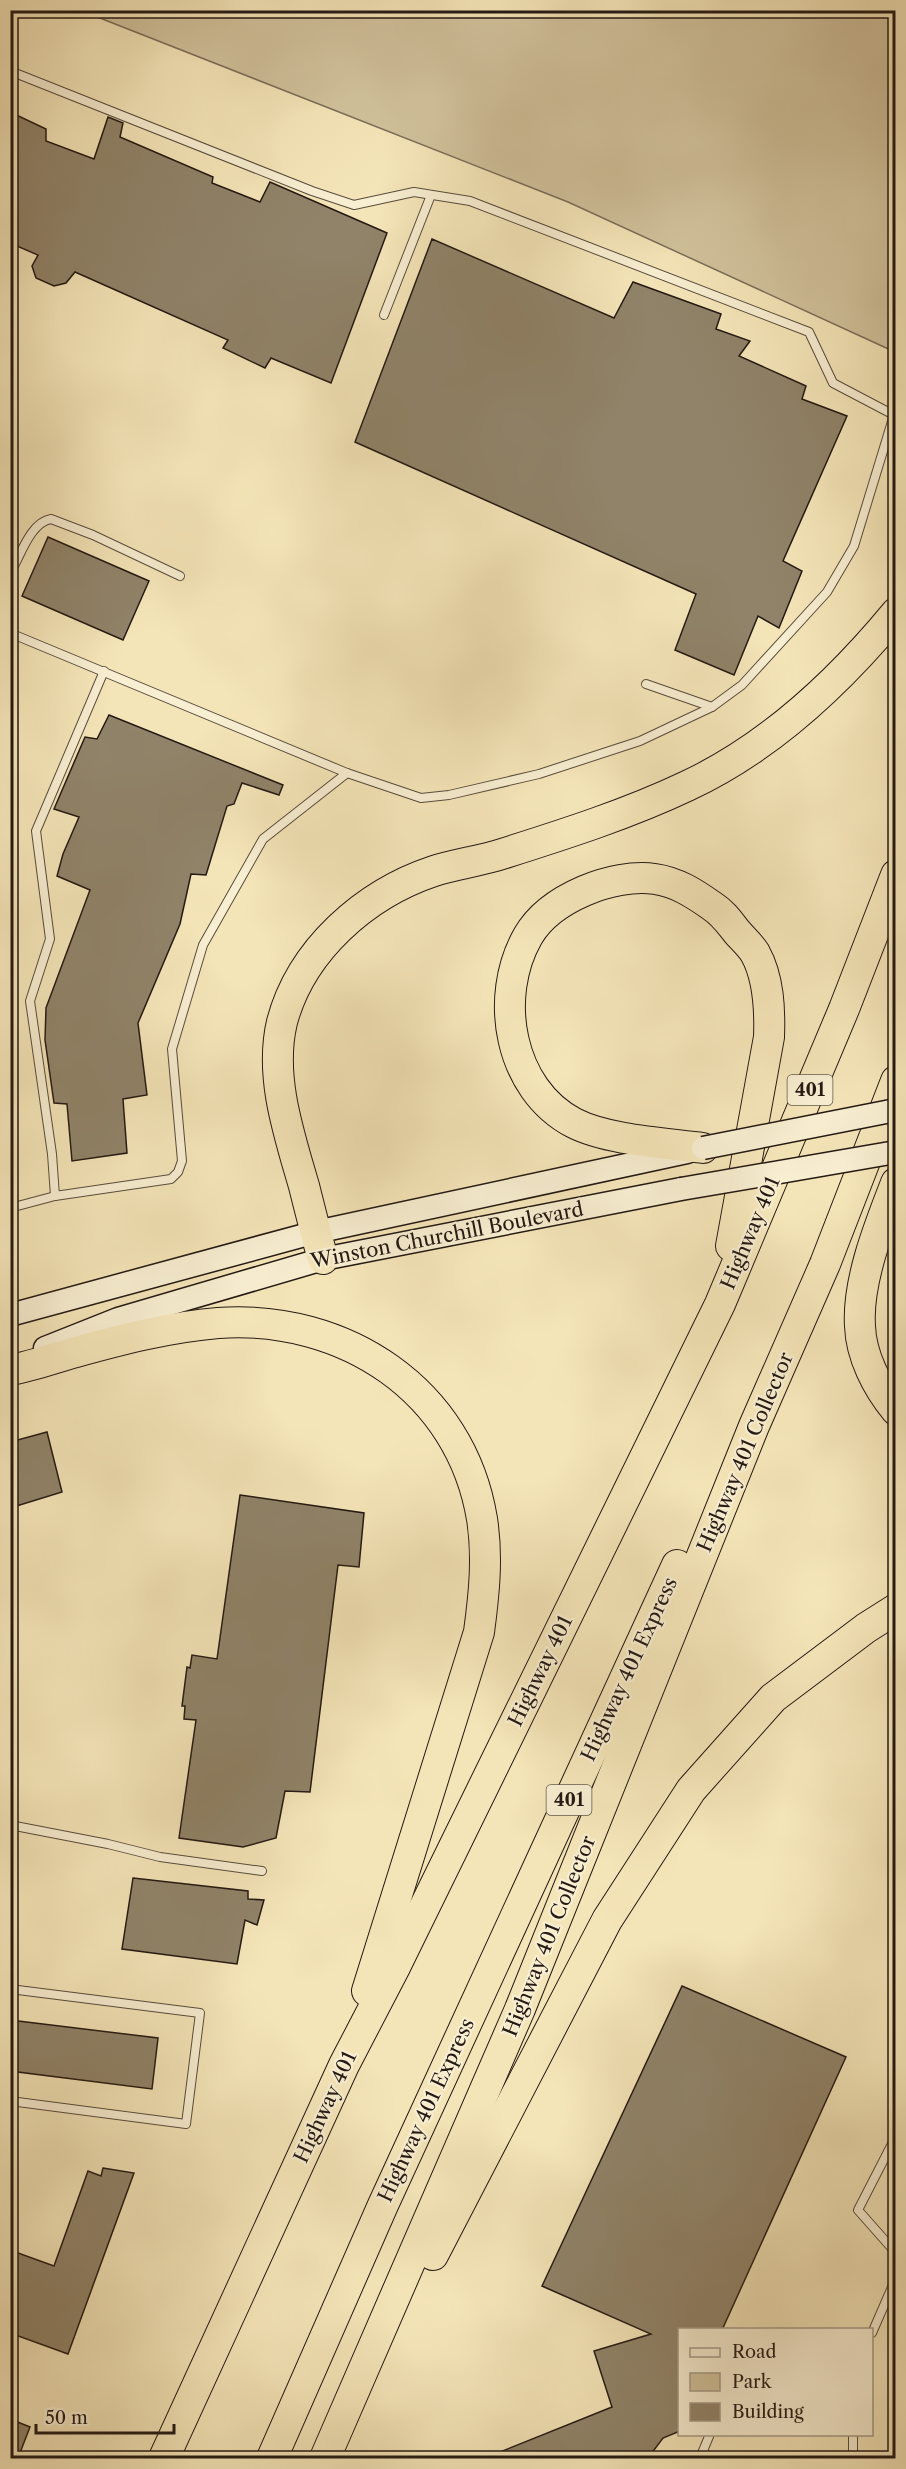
<svg xmlns="http://www.w3.org/2000/svg" width="906" height="2469" viewBox="0 0 906 2469" font-family="'Libre Caslon Text',serif">
<rect width="100%" height="100%" fill="#f4e5b8"/>
<filter id="stains"><feTurbulence type="fractalNoise" baseFrequency=".00333" numOctaves="4"/><feColorMatrix values="0 0 0 0 .2 0 0 0 0 .09 0 0 0 0 .02 0 0 0 .5 -.17"/></filter>
<radialGradient id="worn" r=".72"><stop offset=".6" stop-color="#630" stop-opacity="0"/><stop offset="1" stop-color="#630" stop-opacity=".3"/></radialGradient>
<path fill="#d1c29c" stroke="#7a6e58" stroke-width="1.5" d="M82 11H895V352L568 202Z"/>
<g fill="#908369" stroke="#241913" stroke-width="1.5">
<path d="M10 112 46 129V141L94 159 108 117 123 123 120 137 213 177 212 183 260 202 270 182 387 233 331 383 271 358 265 368 223 348 228 340 75 272 66 283 54 286 36 278 32 266 38 255 10 243Z"/>
<path d="M432 239 614 318 633 282 721 314 716 329 750 341 739 356 806 386 802 399 847 416 783 561 802 571 779 628 758 616 734 675 675 650 696 594 355 442Z"/>
<path d="M48 537 149 581 123 640 22 596Z"/>
<path d="M109 715 283 785 279 795 242 783 234 804 227 806 206 875 191 874 180 924 138 1023 147 1095 123 1099 127 1153 72 1161 67 1104 54 1103 45 1040 46 1008 90 890 57 876 63 854 79 817 54 809 85 737 97 739Z"/>
<path d="M47 1432 62 1492 10 1508V1442Z"/>
<path d="M240 1495 364 1513 359 1567 338 1565 310 1792 285 1791 276 1838 243 1847 179 1838 196 1720 184 1719 185 1706H182L187 1667 190 1668 192 1655 217 1659Z"/>
<path d="M133 1878 248 1891V1899L264 1900 257 1925 245 1920 237 1964 122 1949Z"/>
<path d="M682 1986 846 2057 722 2330H680V2431L663 2438 648 2458H485L612 2407 594 2351 651 2334 542 2286Z"/>
<path d="M10 2020 158 2038 152 2089 10 2071Z"/>
<path d="M103 2168 134 2173 68 2354 10 2333V2250L54 2266 88 2171 101 2176Z"/>
<path d="M10 2419 30 2427 18 2458H10Z"/>
</g>
<g fill="none" stroke-linecap="round" stroke-linejoin="round">
<defs>
<g id="service">
<path d="M10 71 312 191 354 205 414 192 470 201 809 332 833 383 894 415 854 546 827 592 742 685 712 707 640 741 539 774 449 795 421 798 347 773 10 633"/>
<path d="M384 315 431 195"/>
<path d="M10 565 14 566C22 551 32 522 51 519L93 535 180 576"/>
<path d="M104 671 36 831 50 939 30 1001 52 1154 55 1196 171 1179 178 1172 182 1161 172 1049 203 945 263 839 347 773"/>
<path d="M646 684 712 707"/>
<path d="M10 1208 55 1196"/>
<path d="M10 1825 108 1844 160 1857 262 1871"/>
<path d="M10 1989 200 2013 186 2124 10 2101"/>
<path d="M896 2136 858 2210 896 2253"/>
<path d="M872 2333 896 2278"/>
<path d="M700 2458 710 2434"/>
<path d="M853 2458V2434"/>
</g>
<g id="secondary">
<path d="M10 1315 316 1232 687 1152"/>
<path d="M45 1348 118 1319 323 1259 681 1189"/>
</g>
<g id="motorway">
<path d="M703 1148C665 1143 607 1140 574 1123 509 1089 493 997 528 936 550 898 613 873 655 879 677 882 695 894 712 906 723 913 729 922 737 932 743 939 750 945 755 953 769 978 770 1010 769 1037L731 1246"/>
<path d="M896 1183C880 1224 857 1281 860 1326 861 1356 877 1387 896 1410"/>
<path d="M323 1259C316 1234 310 1210 304 1186 289 1134 269 1076 282 1022 301 950 365 894 434 871 456 864 480 861 502 854 565 834 628 814 687 786 769 748 839 682 896 613"/>
<path d="M10 1370C33 1366 54 1358 76 1352 123 1339 170 1327 218 1323 344 1314 461 1390 482 1519 488 1557 484 1595 479 1632L367 1991"/>
<path d="M433 2255 607 1920 691 1790 773 1698 866 1628 896 1609"/>
<path d="M164 2458 344 2065 396 1965 720 1304 844 1009 896 875"/>
<path d="M272 2458 383 2205 677 1565"/>
<path d="M325 2458 520 2009 754 1426 825 1264 896 1081"/>
</g>
</defs>
<use href="#service" stroke="#584c3c" stroke-width="10"/>
<use href="#secondary" stroke="#241913" stroke-width="25"/>
<use href="#motorway" stroke="#241913" stroke-width="32"/>
<path stroke="#241913" stroke-width="3" stroke-dasharray="4.5 3" stroke-linecap="butt" d="M892 1820 896 1823"/>
<use href="#service" stroke="#f8eed1" stroke-width="8"/>
<use href="#secondary" stroke="#f8eed1" stroke-width="22"/>
<use href="#motorway" stroke="#f4e5b8" stroke-width="30"/>
<defs>
<g id="secondary-bridge">
<path d="M703 1148 896 1110"/>
<path d="M681 1189 896 1152"/>
</g>
</defs>
<use href="#secondary-bridge" stroke="#241913" stroke-width="25" stroke-linecap="butt"/>
<use href="#secondary-bridge" stroke="#f8eed1" stroke-width="22"/>
</g>
<g text-anchor="middle" dominant-baseline="central" stroke-width="4.5" stroke-linejoin="round" paint-order="stroke">
<g fill="#f8eed1" stroke="#64594c" stroke-width="1.5">
<rect x="787.5" y="1075" width="45" height="30" rx="4.5"/>
<rect x="546.5" y="1785" width="45" height="30" rx="4.5"/>
</g>
<g font-size="18" font-weight="bold" fill="#241913">
<text x="810" y="1090">401</text>
<text x="569" y="1800">401</text>
</g>
<g font-size="20" fill="#241913" stroke="#f8eed1">
<text transform="translate(750 1233) rotate(-67)">Highway 401</text>
<text transform="translate(447 1235) rotate(-11)">Winston Churchill Boulevard</text>
<text transform="translate(745 1452) rotate(-67)">Highway 401 Collector</text>
<text transform="translate(629 1669) rotate(-65)">Highway 401 Express</text>
<text transform="translate(540 1671) rotate(-64)">Highway 401</text>
<text transform="translate(549 1936) rotate(-68)">Highway 401 Collector</text>
<text transform="translate(325 2107) rotate(-65)">Highway 401</text>
<text transform="translate(426 2110) rotate(-65)">Highway 401 Express</text>
</g>
</g>
<rect width="906" height="2469" fill="none" stroke="#f4e5b8" stroke-width="36"/>
<rect x="12" y="12" width="882" height="2445" fill="none" stroke="#241913" stroke-width="3"/>
<rect x="18" y="18" width="870" height="2433" fill="none" stroke="#241913" stroke-width="1.5"/>
<rect x="678" y="2328" width="195" height="108" fill="#f8eed1" stroke="#a39985" stroke-width="1.5"/>
<rect x="690" y="2348" width="30" height="9" fill="#f8eed1" stroke="#a39985" stroke-width="1.5"/>
<text x="732" y="2358" font-size="18" fill="#241913">Road</text>
<rect x="690" y="2373" width="30" height="18" fill="#d1c29c" stroke="#a39985" stroke-width="1.5"/>
<text x="732" y="2388" font-size="18" fill="#241913">Park</text>
<rect x="690" y="2403" width="30" height="18" fill="#908369" stroke="#a39985" stroke-width="1.5"/>
<text x="732" y="2418" font-size="18" fill="#241913">Building</text>
<path d="M36 2424v9h138v-9" fill="none" stroke="#241913" stroke-width="3"/>
<text x="45" y="2424" font-size="18" fill="#241913" stroke="#f8eed1" stroke-width="4.5" paint-order="stroke">50 m</text>
<rect width="100%" height="100%" filter="url(#stains)"/>
<rect width="100%" height="100%" fill="url(#worn)"/>
</svg>
